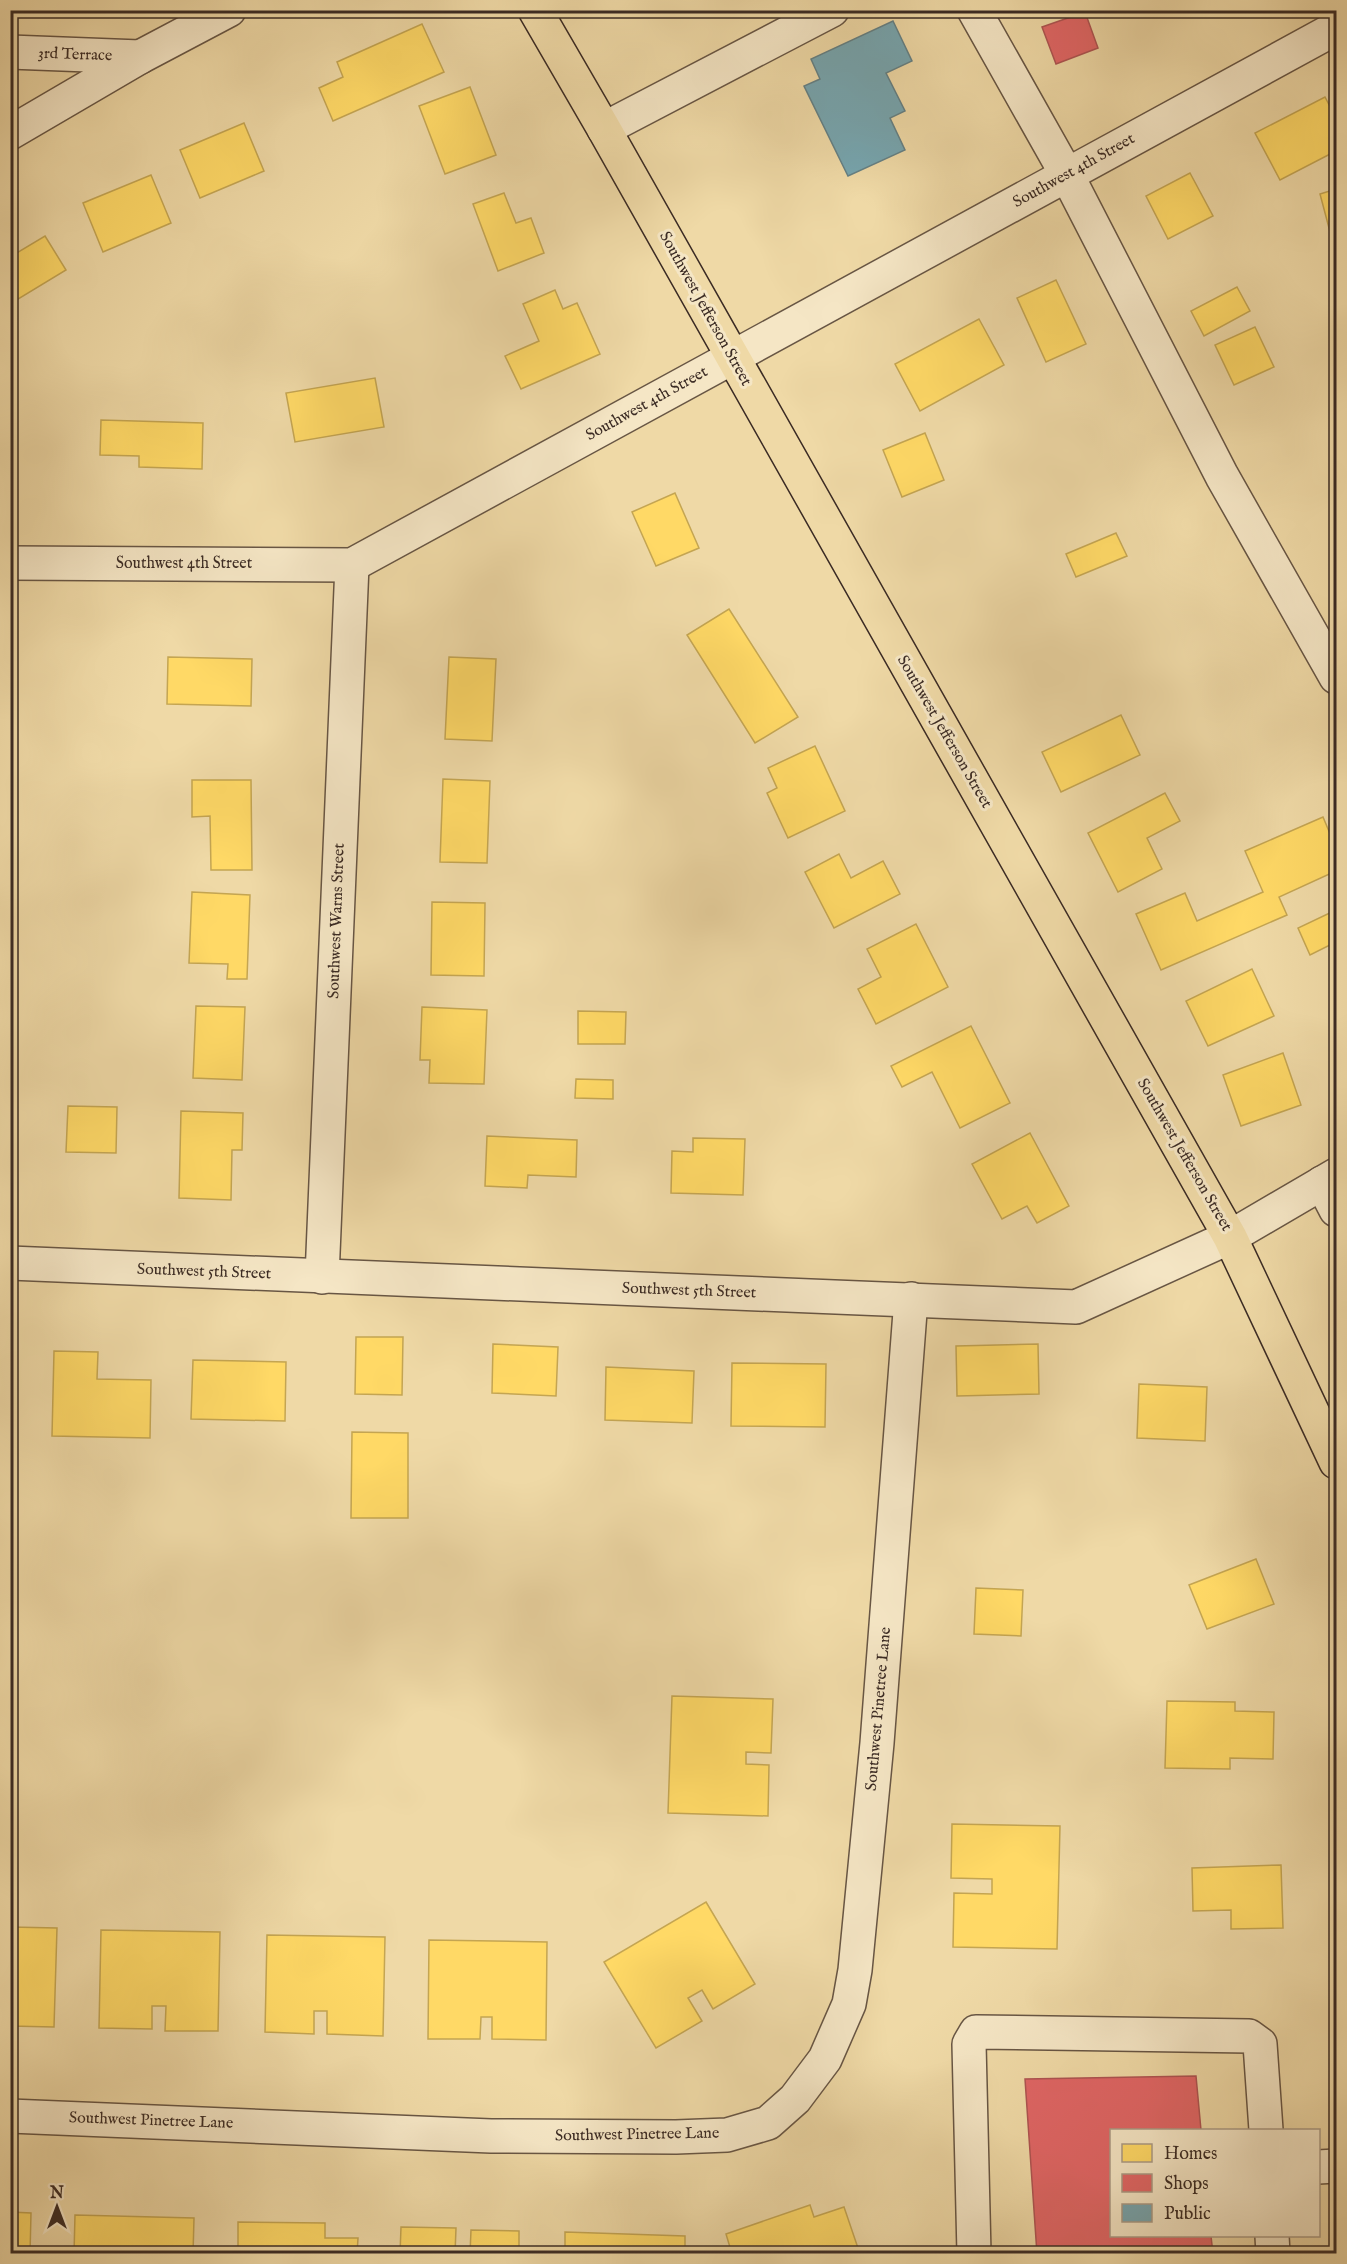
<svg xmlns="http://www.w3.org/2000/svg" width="1347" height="2264" viewBox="0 0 1347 2264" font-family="'IM FELL English',serif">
<rect width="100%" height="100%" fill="#efd9a6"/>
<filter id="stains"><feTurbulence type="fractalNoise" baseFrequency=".00333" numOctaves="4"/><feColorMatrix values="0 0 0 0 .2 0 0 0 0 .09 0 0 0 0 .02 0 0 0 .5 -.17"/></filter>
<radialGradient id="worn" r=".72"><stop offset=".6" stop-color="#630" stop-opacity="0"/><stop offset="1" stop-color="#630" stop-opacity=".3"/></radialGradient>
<g fill="#ffd966" stroke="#c4a552" stroke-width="1.5">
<path d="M422 24 444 72 333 121 319 88 343 77 337 62Z"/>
<path d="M470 87 496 155 445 174 419 106Z"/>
<path d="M1325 97 1336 118V151L1280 180 1255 133Z"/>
<path d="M244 123 264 171 200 198 180 150Z"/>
<path d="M1190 173 1213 216 1168 239 1146 196Z"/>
<path d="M151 175 171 223 103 252 83 203Z"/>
<path d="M1336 189V246L1334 247 1320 194Z"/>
<path d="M504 193 516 223 531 218 544 253 498 271 473 204Z"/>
<path d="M45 236 66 270 10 304V257Z"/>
<path d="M1056 280 1086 344 1046 362 1017 298Z"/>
<path d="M1237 287 1250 311 1204 336 1191 311Z"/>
<path d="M555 290 563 309 577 303 600 354 521 389 505 356 539 341 523 304Z"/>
<path d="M979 319 1004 365 920 411 895 364Z"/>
<path d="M1255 327 1274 367 1234 385 1215 345Z"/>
<path d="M375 378 384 427 295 442 286 393Z"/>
<path d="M101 420 203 423 202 469 139 467V456L100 455Z"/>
<path d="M925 433 944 480 902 497 883 450Z"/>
<path d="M675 493 699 548 656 566 632 512Z"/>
<path d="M1116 533 1127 556 1076 577 1066 554Z"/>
<path d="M729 609 798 717 755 743 687 635Z"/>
<path d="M168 657 252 659 251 706 167 704Z"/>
<path d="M449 657 496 659 492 741 445 739Z"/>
<path d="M1121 715 1140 755 1061 792 1042 752Z"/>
<path d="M815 746 845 811 788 838 767 793 777 788 768 768Z"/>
<path d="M443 779 490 781 487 863 440 862Z"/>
<path d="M192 780H251L252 870H211L210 816 192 817Z"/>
<path d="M1165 793 1180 821 1147 838 1162 869 1118 892 1088 833Z"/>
<path d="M1323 817 1336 848V871L1279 897 1287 915 1161 970 1136 914 1185 893 1197 921 1263 892 1245 851Z"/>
<path d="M839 854 851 878 883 861 900 894 834 928 805 872Z"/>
<path d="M192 892 250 895 247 979H227L228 964 189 963Z"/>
<path d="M432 902 485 903 484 976 431 975Z"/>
<path d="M1336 910V942L1310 955 1298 928Z"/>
<path d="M916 924 948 987 876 1024 858 989 881 977 867 949Z"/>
<path d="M1252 969 1274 1016 1208 1046 1186 1001Z"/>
<path d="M196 1006 245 1007 242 1080 193 1078Z"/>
<path d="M422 1007 487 1010 484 1084 429 1083 430 1060H420Z"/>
<path d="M578 1011 626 1012 625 1044H578Z"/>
<path d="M971 1026 1010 1103 960 1128 932 1072 902 1087 891 1066Z"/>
<path d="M1283 1053 1301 1105 1241 1126 1223 1075Z"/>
<path d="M576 1079 613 1080V1099L575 1098Z"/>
<path d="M68 1106 117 1107 116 1153 66 1152Z"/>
<path d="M181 1111 243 1113 242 1150H232L231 1200 179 1198Z"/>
<path d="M1030 1133 1069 1206 1037 1223 1027 1206 1002 1219 972 1164Z"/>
<path d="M487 1136 577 1140 576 1177 528 1175 527 1188 485 1186Z"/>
<path d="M693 1138 745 1139 743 1195 671 1193 672 1151 693 1152Z"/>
<path d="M356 1337H403L402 1395 355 1394Z"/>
<path d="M493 1344 558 1347 556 1396 492 1393Z"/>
<path d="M1038 1344 1039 1394 957 1396 956 1346Z"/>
<path d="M54 1351 98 1352 97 1379 151 1380 150 1438 52 1436Z"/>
<path d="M10 1352H17L13 1453H10Z"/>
<path d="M193 1360 286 1362 285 1421 191 1419Z"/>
<path d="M732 1363 826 1364 825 1427 731 1426Z"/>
<path d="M606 1367 694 1371 692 1423 605 1420Z"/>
<path d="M1139 1384 1207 1387 1205 1441 1137 1438Z"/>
<path d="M352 1432 408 1433V1518H351Z"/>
<path d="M1256 1559 1274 1604 1207 1629 1189 1585Z"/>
<path d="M976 1588 1023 1590 1021 1636 974 1634Z"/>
<path d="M672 1696 773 1699 771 1753 746 1752V1764L769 1765 768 1816 668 1813Z"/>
<path d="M1167 1701 1235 1702V1711L1274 1712 1273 1759 1230 1758V1769L1165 1768Z"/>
<path d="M952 1824 1060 1826 1057 1949 953 1947 954 1893 992 1894V1879L951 1878Z"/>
<path d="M1281 1865 1283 1928 1231 1929V1910L1193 1911 1192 1868Z"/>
<path d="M706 1902 755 1984 713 2009 702 1990 688 1998 702 2021 656 2048 604 1962Z"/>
<path d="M10 1927 57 1928 54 2027 10 2026Z"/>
<path d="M101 1930 220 1932 218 2031H165L166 2006H152V2029L99 2028Z"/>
<path d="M267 1935 385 1937 383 2036 327 2034V2011H314V2034L265 2032Z"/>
<path d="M429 1940 547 1942 546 2040 492 2039V2017H481L480 2039H428Z"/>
<path d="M810 2205 814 2217 844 2207 860 2254H732L726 2234Z"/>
<path d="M10 2212 31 2213 30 2254H10Z"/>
<path d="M75 2215 194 2218 193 2254H74Z"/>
<path d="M238 2222 325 2223V2238H358L357 2254H238Z"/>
<path d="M401 2227 456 2228 455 2254H400Z"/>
<path d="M471 2230 519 2231V2254H470Z"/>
<path d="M565 2232 685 2236V2254H565Z"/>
</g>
<g fill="#e06666" stroke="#ae5452" stroke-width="1.5">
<path d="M1085 12 1098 48 1056 64 1042 27Z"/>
<path d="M1196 2076 1201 2130H1112V2236H1211L1213 2254H1037L1025 2079Z"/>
</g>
<path fill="#76a5af" stroke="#648085" stroke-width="1.5" d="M893 21 912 61 886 73 905 111 890 118 905 150 848 176 804 86 820 79 811 59Z"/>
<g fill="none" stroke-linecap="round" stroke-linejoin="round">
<defs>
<g id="minor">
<path d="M974 10 1067 175 1222 476 1336 677"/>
<path d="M10 52 140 57"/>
<path d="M604 129 832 10"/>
<path d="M10 133 140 57 229 10"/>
<path d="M10 563 352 565 1336 28"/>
<path d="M1322 1183 1336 1210"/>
<path d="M10 1263 1076 1307 1230 1237 1336 1175"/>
<path d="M322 1277 352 565"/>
<path d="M10 2116 491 2136 676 2137 727 2135 768 2123 795 2099 825 2059 849 2004 855 1970 877 1743 911 1299"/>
<path d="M1318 2167 1336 2166"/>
<path d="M1272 2236 1273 2254"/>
<path d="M974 2254 969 2044 976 2032 1249 2036 1260 2044 1266 2130"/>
</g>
<path id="major" d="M535 10 604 129 1230 1237 1336 1462"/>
</defs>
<use href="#minor" stroke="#685644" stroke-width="36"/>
<use href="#major" stroke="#3b2b24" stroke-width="36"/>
<use href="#minor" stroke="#f5e6c5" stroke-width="33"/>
<use href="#major" stroke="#efd9a6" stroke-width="33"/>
</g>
<g text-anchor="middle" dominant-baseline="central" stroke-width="6" stroke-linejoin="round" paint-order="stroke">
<g font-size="16" fill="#3b2b24" stroke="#f5e6c5">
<text transform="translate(75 55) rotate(2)">3rd Terrace</text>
<text transform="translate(1074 171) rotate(-29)">Southwest 4th Street</text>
<text transform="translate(705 309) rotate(61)">Southwest Jefferson Street</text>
<text transform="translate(647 404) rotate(-29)">Southwest 4th Street</text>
<text x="184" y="564">Southwest 4th Street</text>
<text transform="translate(944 732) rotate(60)">Southwest Jefferson Street</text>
<text transform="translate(337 921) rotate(-88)">Southwest Warns Street</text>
<text transform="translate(1184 1155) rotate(60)">Southwest Jefferson Street</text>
<text transform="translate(204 1272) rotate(2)">Southwest 5th Street</text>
<text transform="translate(689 1291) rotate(2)">Southwest 5th Street</text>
<text transform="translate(879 1709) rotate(-85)">Southwest Pinetree Lane</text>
<text transform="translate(151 2121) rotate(2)">Southwest Pinetree Lane</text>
<text transform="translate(637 2135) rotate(-1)">Southwest Pinetree Lane</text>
</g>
</g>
<rect width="1347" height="2264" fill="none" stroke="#efd9a6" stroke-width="36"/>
<rect x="12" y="12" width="1323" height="2240" fill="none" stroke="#3b2b24" stroke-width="3"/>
<rect x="18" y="18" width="1311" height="2228" fill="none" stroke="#3b2b24" stroke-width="1.5"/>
<rect x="1110" y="2129" width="210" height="108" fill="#f5e6c5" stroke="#ab9b85" stroke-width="1.5"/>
<rect x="1122" y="2144" width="30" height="18" fill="#ffd966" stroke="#ab9b85" stroke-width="1.5"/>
<text x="1164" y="2159" font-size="18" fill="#3b2b24">Homes</text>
<rect x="1122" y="2174" width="30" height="18" fill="#e06666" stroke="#ab9b85" stroke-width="1.5"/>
<text x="1164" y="2189" font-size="18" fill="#3b2b24">Shops</text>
<rect x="1122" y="2204" width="30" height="18" fill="#76a5af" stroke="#ab9b85" stroke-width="1.5"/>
<text x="1164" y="2219" font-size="18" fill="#3b2b24">Public</text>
<g transform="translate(57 2207)" stroke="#f5e6c5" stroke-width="4.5" paint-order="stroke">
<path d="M0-4.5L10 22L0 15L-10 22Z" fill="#3b2b24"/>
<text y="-9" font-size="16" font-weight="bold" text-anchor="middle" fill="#3b2b24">N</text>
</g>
<rect width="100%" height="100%" filter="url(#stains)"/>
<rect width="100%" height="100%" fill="url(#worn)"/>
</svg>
